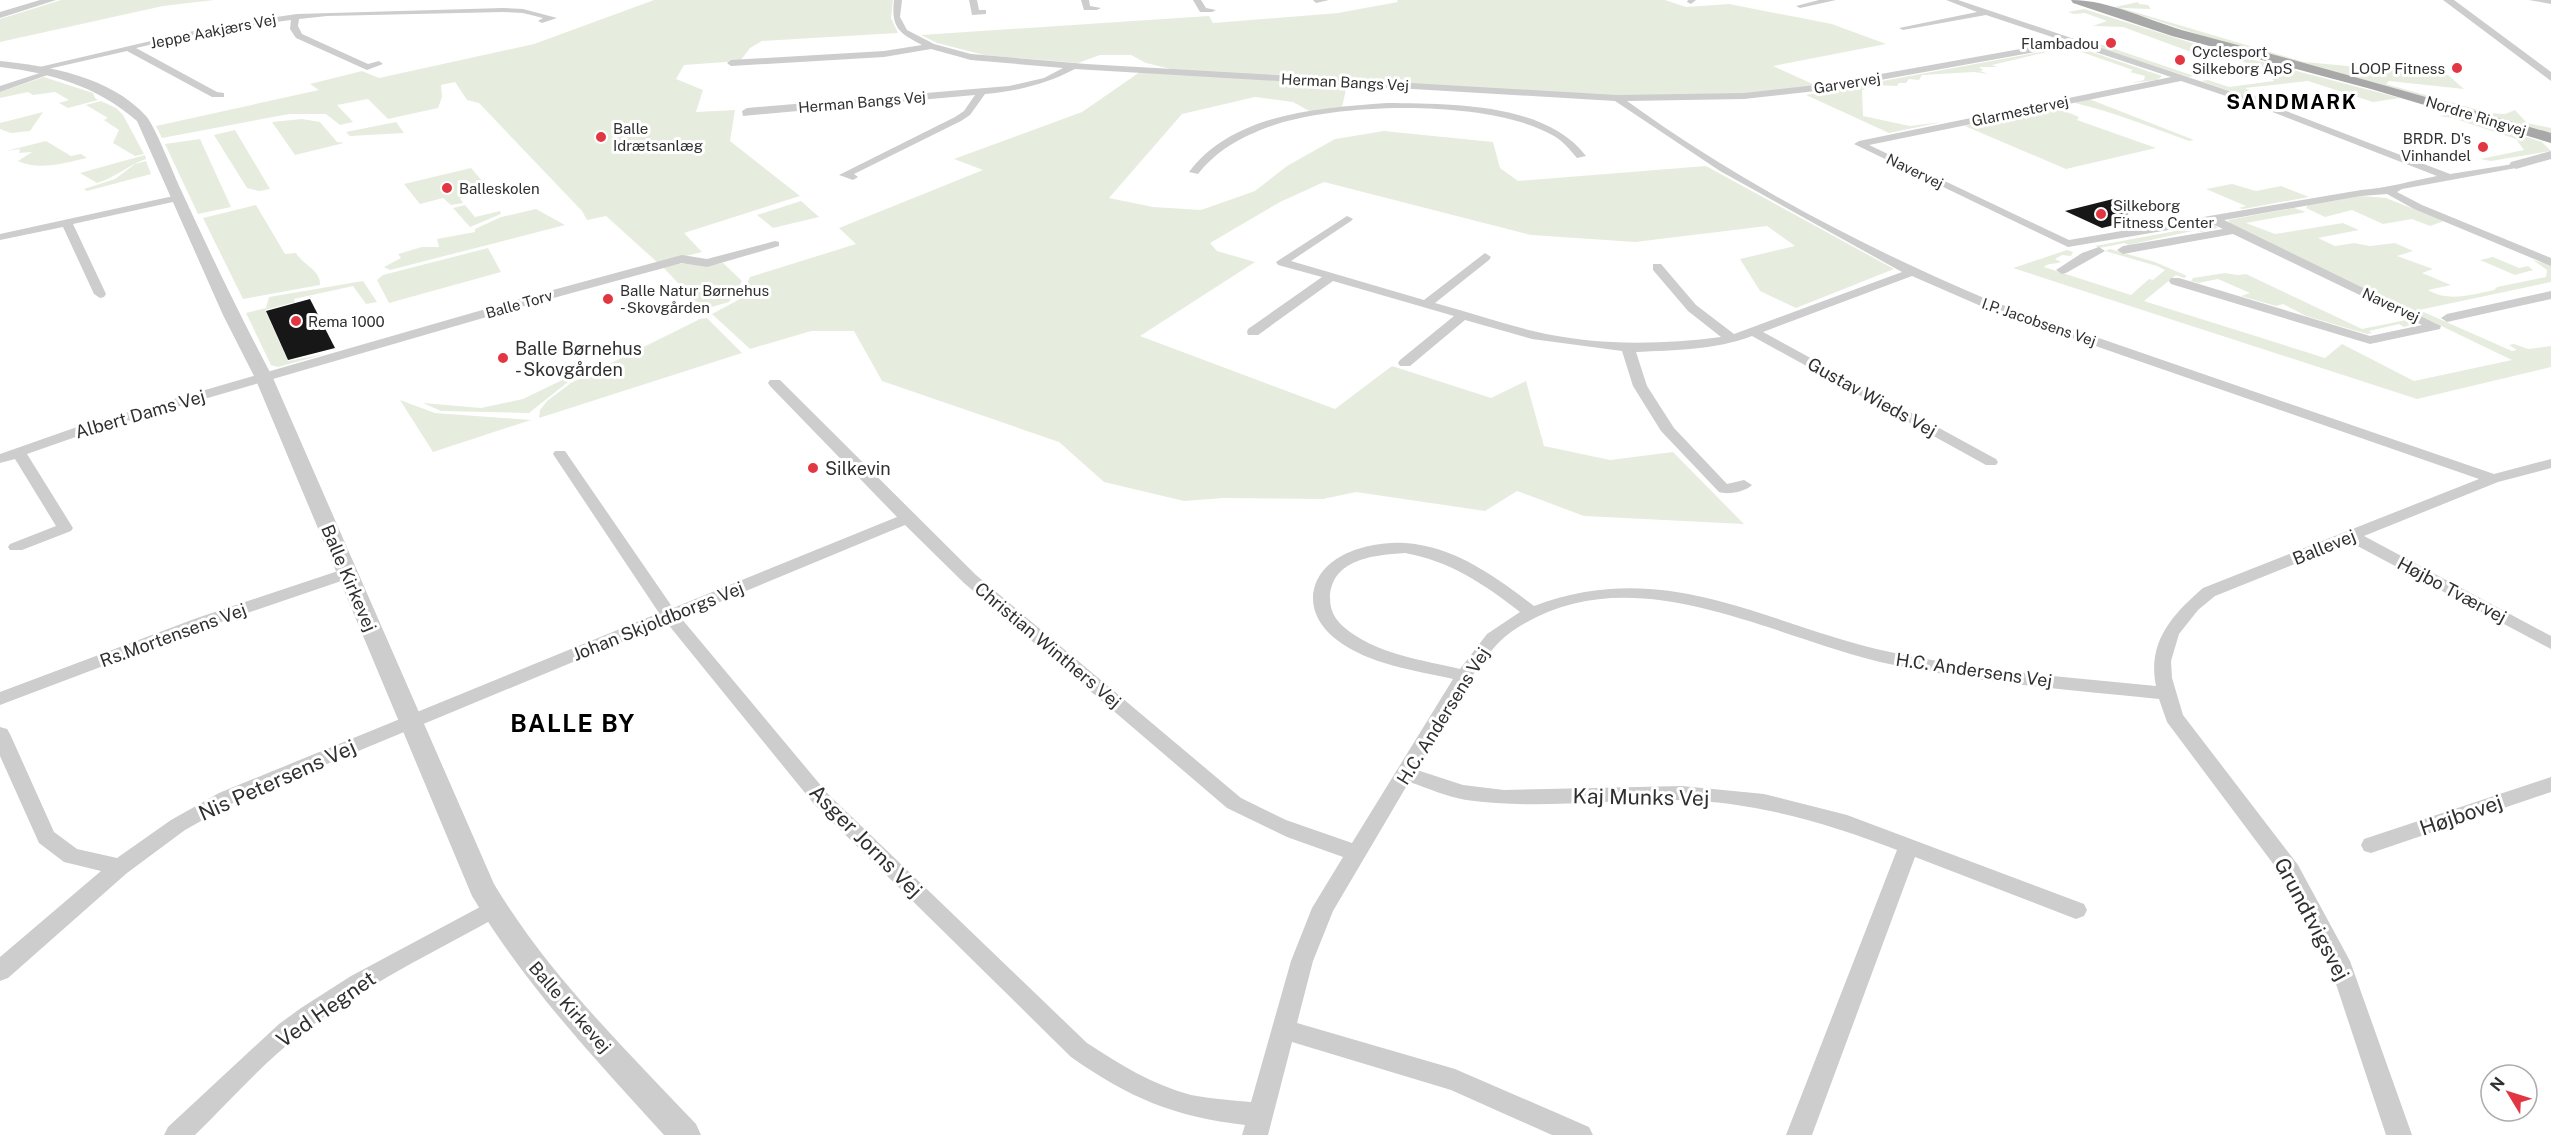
<svg xmlns="http://www.w3.org/2000/svg" width="2551" height="1135" viewBox="0 0 2551 1135" font-family="'Public Sans',sans-serif">
<rect width="100%" height="100%" fill="#fff"/>
<g fill="#e6edde">
<path d="M61 0H214L163 6 0 42V19Z"/>
<path d="M654 0H893L891 18 898 33 762 41 750 48 740 61 684 65 676 79 703 90 696 112 735 110 730 141 800 196 684 233 702 252 658 263 606 216 587 220 582 211 479 103 467 100 455 82 441 85 442 97 438 108 388 119 368 99 337 105 353 122 340 125 326 114H289L162 138 156 126 319 90 310 84 362 71 379 78 534 44Z"/>
<path d="M1397 0H1665L1686 7 1729 4 1832 24 1886 44 1773 66 1817 86 1738 94 1616 96 1175 70 1146 63 1131 55H1100L1078 63 984 55 937 43 921 35 1209 16 1213 23 1338 13 1398 2Z"/>
<path d="M2138 2 2139 4 2148 5 2151 9 2121 8 2304 62 2448 75 2464 89 2389 81 2386 84 2489 113 2505 114 2515 110 2527 123 2551 128V133L2473 110 2203 36 2115 7Z"/>
<path d="M2084 9 2208 48 2400 98 2373 102 2308 81 2245 88 2249 90 2245 92 2271 102H2262L2201 81 2208 80 2229 87 2274 81 2272 79 2290 74 2213 54 2202 56 2123 27 2095 26H2093L2107 21 2085 13 2074 14 2068 12Z"/>
<path d="M2082 42H2094L2194 76 2189 77Z"/>
<path d="M2074 46 2162 76 2157 80 2130 83 2144 80 2145 76 2130 72 2133 70 2073 49 2047 52 1992 65 1997 67H1979L1983 70 1980 71 1989 74 1974 72 1922 75 1919 80 1909 79 1906 83H1899L1897 86 1875 85 1862 90 1863 116 1910 126 1942 122 1889 133 1806 95Z"/>
<path d="M1140 72 1347 85 1342 107 1311 112 1293 102 1255 97 1182 114 1109 198 1153 207 1201 210 1255 191 1287 166 1335 139 1384 131 1493 142 1500 168 1518 181 1706 166 1894 269 1796 308 1760 291 1740 259 1795 246 1767 226 1635 242 1531 235 1324 182 1280 202 1210 243 1217 251 1255 262 1140 336 1335 409 1392 366 1491 398 1526 381 1544 446 1610 460 1673 452 1744 524 1584 516 1517 491 1485 511 1356 492 1323 499 1224 498 1184 501 1104 482 1059 442 882 381 854 331H811L750 349 712 314 740 299 750 277 856 244 839 228 983 170 954 159 1082 112Z"/>
<path d="M44 77 93 93 95 98 98 100 68 108 59 103 69 100 55 92 33 95 28 92 0 98V92Z"/>
<path d="M2089 99 2194 140 2189 141C2151 127 2113 112 2075 103Z"/>
<path d="M101 101 116 108 123 115 144 154 135 156 113 143 119 130 104 120 108 118 86 105Z"/>
<path d="M2059 106 2070 109 2067 112 2079 117 2077 120 2156 148 2066 169 1965 126Z"/>
<path d="M43 112 30 131 11 133 0 129V123Z"/>
<path d="M2455 114 2542 142 2551 151 2491 161 2480 159 2524 150 2516 139 2453 118 2439 116Z"/>
<path d="M302 119 320 122 337 142 344 143 295 155 272 122Z"/>
<path d="M396 122 404 133 350 136 346 132Z"/>
<path d="M235 130 270 189 259 191 247 188 214 135Z"/>
<path d="M200 139 231 207 198 214 165 144Z"/>
<path d="M46 141 71 156 81 154 87 158C64 163 40 171 18 161L32 152 19 153 20 149 6 151Z"/>
<path d="M145 155 146 159C128 165 115 178 97 183L80 173Z"/>
<path d="M146 161 151 174 87 191 84 189 115 179 135 164Z"/>
<path d="M471 168 490 190 460 198 463 203 451 205 443 198 420 204 404 184Z"/>
<path d="M2232 184 2256 191 2281 186 2309 197 2243 209 2239 208 2246 206 2206 189Z"/>
<path d="M2361 196 2386 198 2444 221 2430 226 2412 219 2383 224 2352 210 2325 217 2306 208 2308 205Z"/>
<path d="M801 201 819 217 773 228 757 215Z"/>
<path d="M256 205 285 254 296 253C303 265 321 270 320 285L243 299 203 218Z"/>
<path d="M465 205 475 217 500 211 501 214 470 227 453 208Z"/>
<path d="M2294 208 2306 212 2246 223 2275 234 2343 223 2359 230 2318 238 2335 246 2354 243 2370 246 2395 243 2413 251 2397 256 2433 269 2422 273 2451 285 2428 290C2448 302 2471 295 2494 290L2497 287 2546 277 2547 270 2533 260 2551 265V282L2419 310 2512 351 2517 350 2509 345 2514 344 2528 349 2551 346V367L2417 399 2013 268 2067 250 2073 252 2071 256 2062 255 2055 259 2061 262C2055 265 2049 262 2044 267L2131 295 2149 279 2153 280 2165 270 2157 266 2105 251 2110 249 2155 262 2187 276 2184 278 2176 275 2144 301 2325 358 2342 344 2414 381 2512 360 2231 225 2228 220Z"/>
<path d="M536 209 565 225 390 270 384 267 401 258 398 254 422 247H439L437 239 475 232V229L501 217Z"/>
<path d="M2213 224 2218 228 2201 232 2197 230 2128 245 2125 243 2099 248 2095 246Z"/>
<path d="M488 248 501 272 389 303 377 280 383 275Z"/>
<path d="M2493 257 2519 268 2528 266 2533 270 2515 275 2480 260Z"/>
<path d="M690 262 707 265 723 263 742 281 729 302 708 308 693 299 663 267Z"/>
<path d="M2225 273 2238 275 2246 274 2362 329 2411 319 2415 321 2408 323 2410 325 2404 327 2399 324 2369 331 2372 333 2367 334 2306 316 2283 304 2276 306 2241 296 2250 293 2218 279 2198 283 2191 281 2193 278Z"/>
<path d="M363 281 377 302 366 304 353 286 294 299 295 302 265 310 288 361 325 354 278 367 271 365 246 313 266 308 269 297Z"/>
<path d="M707 318 742 353 539 418 540 410 547 401 571 383 700 319Z"/>
<path d="M583 370 529 413 441 411 423 403 481 408 523 399Z"/>
<path d="M400 400 435 413 531 420 433 452Z"/>
</g>
<g fill="#171717">
<path d="M2117 198 2145 210 2116 217 2126 222 2102 228 2065 211Z"/>
<path d="M310 299 335 348 288 360 266 311Z"/>
</g>
<g fill="none" stroke-linecap="round" stroke-linejoin="round">
<g fill="#cdcdcd" fill-rule="evenodd">
<path d="M894 0H902L900 17 907 30 934 44 971 54 1086 64 1617 95 1744 93 1825 84 2064 41 1986 15 1903 30 1899 28 1977 12 1946 0H1958L2268 104 2450 174 2520 163V167L2516 168 2402 189 2397 192 2422 205 2551 258V266L2414 209 2387 194 2361 196 2224 220 2441 326 2440 329 2370 344 2171 284 2169 281 2171 278H2179L2370 336 2422 325 2233 234 2123 254 2117 250 2123 246 2223 229 2210 223 2068 247 1854 144 1859 141 2171 77 2074 45 1825 90 1744 99 1627 101C1739 182 1865 248 1991 301L2494 474 2551 459V468L2498 482 2364 536 2551 636V649L2350 542 2215 596 2198 610 2179 634 2171 661 2172 678 2183 715 2298 865 2350 961 2412 1135H2386L2331 969 2283 877 2167 722 2159 699C2070 690 1981 683 1894 665 1772 640 1631 549 1511 632 1477 656 1439 733 1417 770L1463 785 1504 790 1682 786 1764 794 1847 815 2084 904 2087 910 2084 916 2076 919 1915 857 1812 1135H1786L1897 850C1828 823 1755 802 1680 800 1609 799 1537 810 1466 800 1447 797 1428 788 1409 782L1333 911 1313 961 1297 1023 1455 1069 1589 1127 1593 1135H1552L1451 1090 1292 1042 1268 1135H1242L1245 1125C1175 1117 1129 1098 1071 1057L814 804 667 623 233 803 185 830 127 873 8 978 0 981V957L101 871 64 862 39 843 0 756V727L7 729 10 734 54 832 77 849 117 858 171 820 219 793 659 613 553 454 555 451H565L673 608 897 517 770 386 768 383 770 380H780L976 575 1241 798 1286 820 1352 843 1453 679C1414 670 1370 665 1337 640 1324 630 1313 616 1313 598 1315 555 1369 541 1405 543 1454 546 1496 577 1534 606 1668 556 1765 625 1890 652 1978 671 2067 677 2156 686 2147 642 2172 615 2203 588L2479 479 1983 307 1912 276 1763 332 1996 459 1998 462 1996 465H1986L1752 336C1715 350 1675 350 1636 352L1647 386 1674 428 1727 484 1744 480 1752 485C1745 492 1728 495 1719 492L1661 431 1633 386 1622 351 1532 339 1465 320 1410 366H1400L1398 363 1400 360 1454 316 1333 281 1258 335H1248L1247 332 1248 329 1322 277 1278 265 1276 262 1347 216 1353 219 1351 221 1291 261 1424 300 1485 253 1491 257 1489 260 1435 303C1468 312 1500 323 1533 331 1595 346 1658 345 1721 337L1688 311 1653 270V264H1661L1696 305 1734 334 1902 272 1720 171 1615 101 1075 69C1046 84 1018 91 985 94L970 115 961 121 854 174 858 177 853 180 839 175 955 117 964 111 975 95 743 116 742 111 747 108 1009 86 1044 78 1063 68 971 60 931 49 884 57 731 66 727 63 731 60 884 51 922 45C899 33 891 28 894 0ZM2181 81 2262 108 2437 176C2411 181 2387 188 2361 190L2069 240 1869 145ZM905 525 964 583 1227 808 1287 837 1343 857 1312 908 1291 961 1251 1102C1231 1100 1211 1099 1191 1095 1153 1085 1119 1064 1087 1043L828 794 681 618ZM1405 553C1450 561 1484 584 1520 612L1487 634 1460 669C1423 660 1382 655 1350 632 1338 623 1330 614 1330 598 1331 559 1374 555 1405 553Z"/>
<path d="M969 0H977L979 10H986V14L972 15Z"/>
<path d="M1081 0H1089L1090 6 1101 8 1097 10H1084Z"/>
<path d="M1193 0H1201L1206 8 1216 10 1212 12H1200Z"/>
<path d="M1313 0H1329L1316 3Z"/>
<path d="M1688 0H1696L1691 4 1687 2Z"/>
<path d="M1819 0H1836L1800 8 1796 6Z"/>
<path d="M2529 0H2551V4Z"/>
<path d="M503 8 523 9 557 18 542 23 538 21 543 18 523 13 503 12 327 16 299 19 298 26 302 34 368 64 379 61 383 64 367 70 296 38 290 29 291 20 215 30 136 48 217 92 224 93V97H212L127 51 35 72 31 69 215 26 297 14Z"/>
<path d="M46 71 53 73 0 92V86Z"/>
<path d="M1387 103C1449 104 1545 102 1586 156L1577 158C1570 150 1564 142 1554 136 1490 98 1323 101 1256 132 1232 142 1214 154 1198 174L1189 172C1233 113 1319 108 1387 103Z"/>
<path d="M178 195 183 198 182 200 73 224 106 294 104 297 100 298 94 294 63 227 0 240V234Z"/>
<path d="M775 241 779 242V246L707 267 682 263 535 303 87 433 27 454 73 528 71 531 22 550H10L8 547 10 544 56 526 15 459 0 463V454L77 427 527 297 682 255 707 259Z"/>
<path d="M2099 247 2105 251 2066 273 2062 274 2056 270 2082 253Z"/>
<path d="M2551 291V299L2447 322 2441 318 2447 314Z"/>
<path d="M347 568 353 569 355 573 353 577 209 626 0 705V692L197 618Z"/>
<path d="M2551 777V792L2371 853 2364 851 2361 845 2364 839Z"/>
<path d="M493 900 501 903 504 909 501 915C432 953 359 988 297 1037 260 1066 228 1103 195 1135H164L168 1127 279 1024 301 1008 351 976Z"/>
</g>
<g fill="#cdcdcd" fill-rule="evenodd">
<path d="M40 0H56L0 18V12Z"/>
<path d="M2443 0H2454L2551 72V81Z"/>
<path d="M0 61C49 66 111 77 146 116 156 128 173 173 181 190 210 253 240 316 273 378L494 884C549 975 624 1048 696 1124L701 1135H664C595 1059 525 985 472 896L255 378 223 315 137 121C97 86 51 73 0 67Z"/>
<path d="M2551 151V159L2516 169 2509 165 2511 162Z"/>
</g>
<path fill="#a8a8a8" fill-rule="evenodd" d="M2071 0C2111 0 2151 22 2189 32 2310 64 2431 98 2551 133V143L2371 89 2172 36 2073 3Z"/>
</g>
<g fill="#e23743" stroke="#fff" stroke-width="2">
<circle cx="2111" cy="43" r="6"/>
<circle cx="2180" cy="60" r="6"/>
<circle cx="2457" cy="68" r="6"/>
<circle cx="601" cy="137" r="6"/>
<circle cx="2483" cy="147" r="6"/>
<circle cx="447" cy="188" r="6"/>
<circle cx="2101" cy="214" r="6"/>
<circle cx="608" cy="299" r="6"/>
<circle cx="296" cy="321" r="6"/>
<circle cx="503" cy="358" r="6"/>
<circle cx="813" cy="468" r="6"/>
</g>
<g text-anchor="middle" dominant-baseline="central" stroke-width="6" stroke-linejoin="round" paint-order="stroke">
<g font-size="15" fill="#303030" stroke="#fff">
<text transform="translate(213 31) rotate(-11)">Jeppe Aakjærs Vej</text>
<text transform="translate(1345 82) rotate(3)">Herman Bangs Vej</text>
<text transform="translate(1847 83) rotate(-9)">Garvervej</text>
<text transform="translate(862 102) rotate(-5)">Herman Bangs Vej</text>
<text transform="translate(2020 111) rotate(-12)">Glarmestervej</text>
<text transform="translate(2476 116) rotate(17)">Nordre Ringvej</text>
<text transform="translate(1915 171) rotate(26)">Navervej</text>
<text transform="translate(519 304) rotate(-16)">Balle Torv</text>
<text transform="translate(2391 305) rotate(25)">Navervej</text>
<text transform="translate(2039 322) rotate(19)">I.P. Jacobsens Vej</text>
</g>
<g font-size="15" fill="#303030" stroke="#fff" text-anchor="start">
<text x="2099" y="43" text-anchor="end">Flambadou</text>
<text x="2192" y="51">Cyclesport<tspan x="2192" dy="17">Silkeborg ApS</tspan></text>
<text x="2445" y="68" text-anchor="end">LOOP Fitness</text>
<text x="613" y="128">Balle<tspan x="613" dy="17">Idrætsanlæg</tspan></text>
<text x="2471" y="138" text-anchor="end">BRDR. D's<tspan x="2471" dy="17">Vinhandel</tspan></text>
<text x="459" y="188">Balleskolen</text>
<text x="2113" y="205">Silkeborg<tspan x="2113" dy="17">Fitness Center</tspan></text>
<text x="620" y="290">Balle Natur Børnehus<tspan x="620" dy="17">- Skovgården</tspan></text>
<text x="308" y="321">Rema 1000</text>
</g>
<g font-size="18" fill="#303030" stroke="#fff" text-anchor="start">
<text x="515" y="348">Balle Børnehus<tspan x="515" dy="21">- Skovgården</tspan></text>
<text x="825" y="468">Silkevin</text>
</g>
<g font-size="18" fill="#303030" stroke="#fff">
<text transform="translate(1872 397) rotate(29)">Gustav Wieds Vej</text>
<text transform="translate(140 414) rotate(-16)">Albert Dams Vej</text>
<text transform="translate(2324 547) rotate(-22)">Ballevej</text>
<text transform="translate(349 578) rotate(67)">Balle Kirkevej</text>
<text transform="translate(2452 590) rotate(28)">Højbo Tværvej</text>
<text transform="translate(658 621) rotate(-22)">Johan Skjoldborgs Vej</text>
<text transform="translate(173 635) rotate(-20)">Rs.Mortensens Vej</text>
<text transform="translate(1048 645) rotate(40)">Christian Winthers Vej</text>
<text transform="translate(1974 670) rotate(8)">H.C. Andersens Vej</text>
<text transform="translate(1443 716) rotate(-58)">H.C. Andersens Vej</text>
<text transform="translate(570 1007) rotate(49)">Balle Kirkevej</text>
</g>
<g font-size="20" font-weight="bold" letter-spacing="1.5" fill="#000" stroke="#fff">
<text x="2292" y="102">SANDMARK</text>
</g>
<g font-size="21" fill="#303030" stroke="#fff">
<text transform="translate(277 780) rotate(-24)">Nis Petersens Vej</text>
<text transform="translate(1641 797) rotate(1)">Kaj Munks Vej</text>
<text transform="translate(2461 815) rotate(-19)">Højbovej</text>
<text transform="translate(866 841) rotate(45)">Asger Jorns Vej</text>
<text transform="translate(2312 919) rotate(62)">Grundtvigsvej</text>
<text transform="translate(326 1009) rotate(-35)">Ved Hegnet</text>
</g>
<g font-size="24" font-weight="bold" letter-spacing="1.5" fill="#000" stroke="#fff">
<text x="573" y="723">BALLE BY</text>
</g>
</g>
<g transform="translate(2509 1093) rotate(308)"><circle r="28" fill="#ffffff" stroke="#acacac" stroke-width="1.5"/>
<path d="M0-4.5L10 22L0 15L-10 22Z" fill="#e23743"/>
<text y="-9" font-size="16" font-weight="bold" text-anchor="middle" fill="#303030">N</text>
</g>
</svg>
